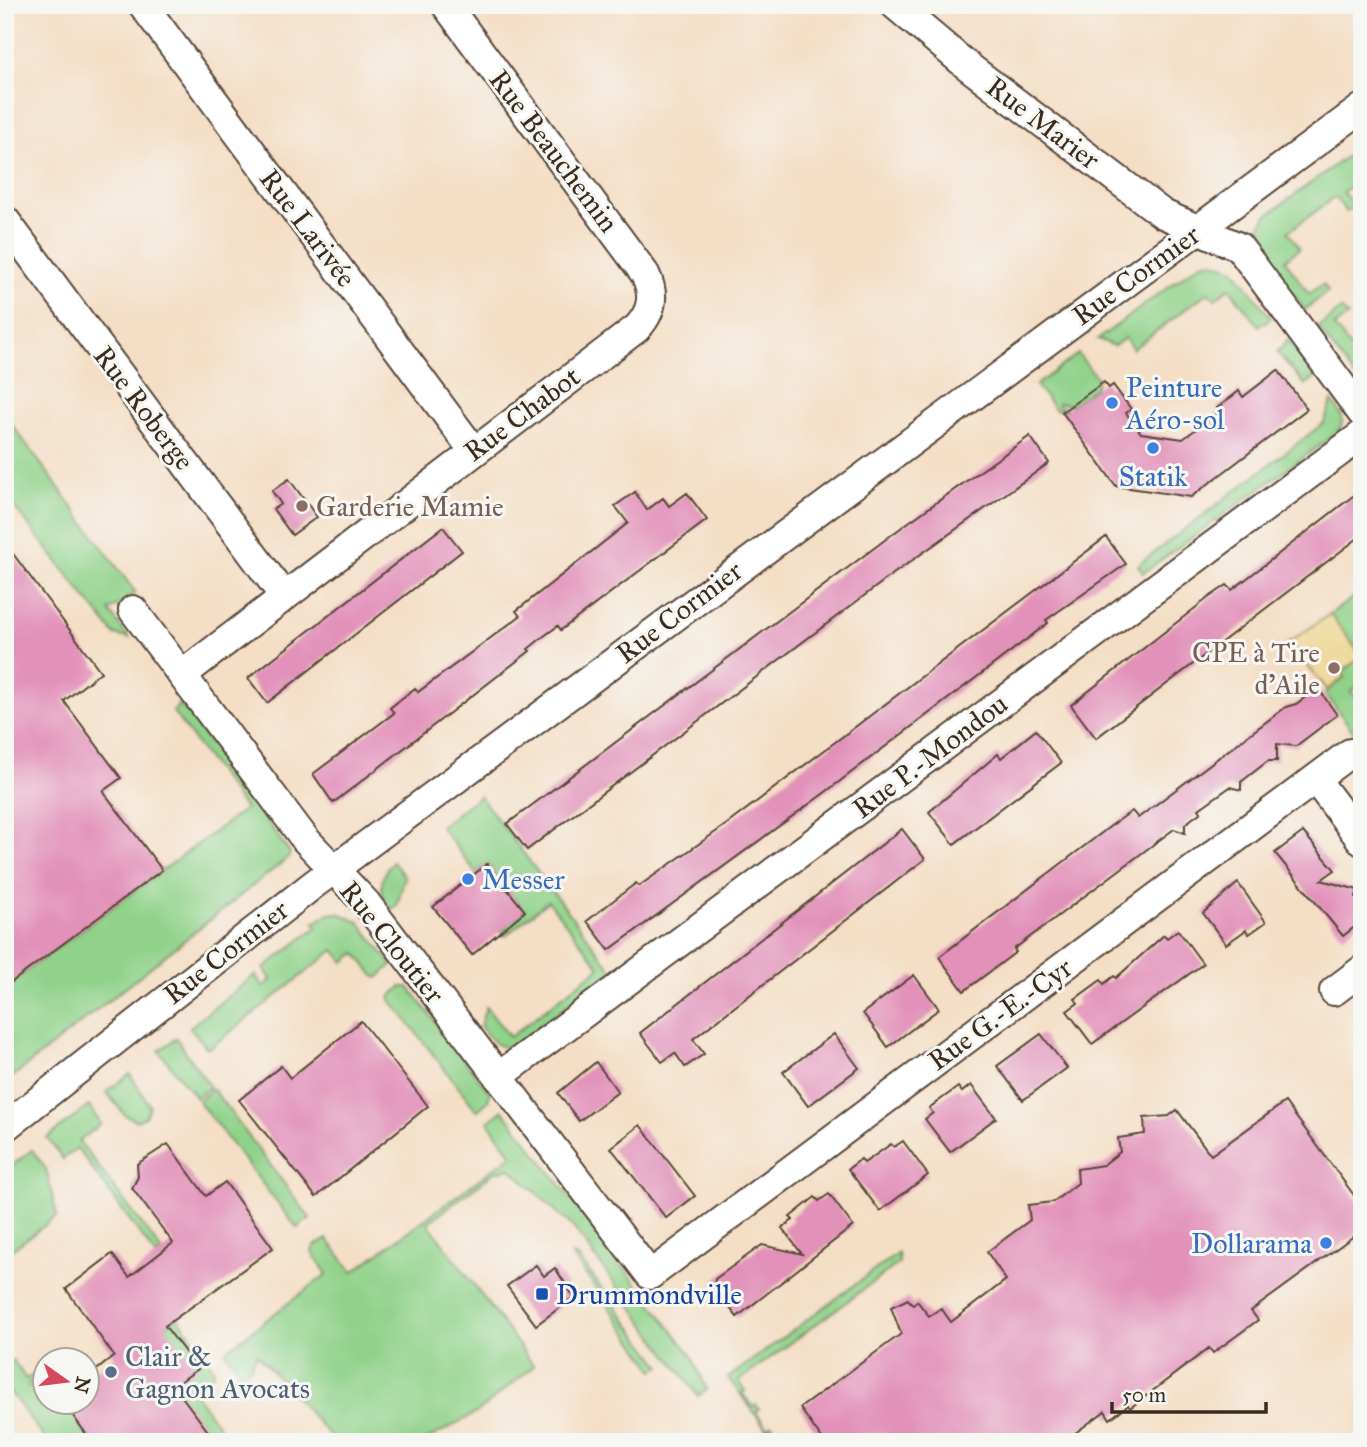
<svg xmlns="http://www.w3.org/2000/svg" width="1367" height="1447" viewBox="0 0 1367 1447" font-family="'IM FELL Great Primer',serif">
<rect width="100%" height="100%" fill="#f6f6f2"/>
<filter id="ink" filterUnits="userSpaceOnUse"><feTurbulence type="fractalNoise" baseFrequency=".0143" numOctaves="2"/><feDisplacementMap in="SourceGraphic" scale="14" xChannelSelector="R" yChannelSelector="G"/><feConvolveMatrix kernelMatrix="1 2 1 2 8 2 1 2 1" color-interpolation-filters="sRGB"/></filter>
<filter id="wash" filterUnits="userSpaceOnUse"><feTurbulence type="fractalNoise" baseFrequency=".00686" numOctaves="4" result="noise"/><feDisplacementMap in="SourceGraphic" scale="28" xChannelSelector="R" yChannelSelector="G"/><feGaussianBlur stdDeviation="1.57" result="paint"/><feColorMatrix in="noise" values="0 0 0 0 0 0 0 0 0 0 0 0 0 0 0 0 0 1.4 0 .05"/><feComposite in="paint" operator="in"/></filter>
<g filter="url(#wash)">
<rect width="100%" height="100%" fill="#f4dec5"/>
<g fill="#90d28a" stroke="#667e54" stroke-width="2">
<path d="M1362 145V178L1343 192 1354 207 1346 212 1335 197 1288 232 1300 248 1285 260 1309 294 1323 284 1328 291 1305 310 1264 254C1257 240 1257 229 1266 216Z"/>
<path d="M1211 261 1234 269 1271 318 1259 326 1229 288 1215 299 1208 292 1133 349 1125 338 1114 346 1098 339 1201 263Z"/>
<path d="M1341 309 1348 316 1334 326 1362 363V386L1318 328Z"/>
<path d="M1288 340 1315 378 1305 385 1277 352Z"/>
<path d="M1078 354 1097 378 1095 388 1072 405 1058 403 1059 407 1067 409 1056 410 1036 385Z"/>
<path d="M1332 401C1341 413 1347 420 1337 433L1143 573 1138 565 1324 423Z"/>
<path d="M5 415 136 593 109 611 129 638 115 635 5 495Z"/>
<path d="M1354 597 1362 608V656L1330 614Z"/>
<path d="M1362 657V683L1351 691 1362 705 1360 741 1325 693 1345 677 1342 672Z"/>
<path d="M180 703 290 853 289 857 5 1083V987L245 809 173 712Z"/>
<path d="M480 796 613 971 513 1046C496 1050 489 1038 480 1026L486 1007 510 1037 600 967 548 901 505 936 501 931 525 911 487 864 476 873 440 826Z"/>
<path d="M393 862 405 877 397 905 391 910C379 894 378 877 393 862Z"/>
<path d="M338 913 359 922 392 965 378 978 374 976 356 953 344 962 334 950 210 1048 206 1047 190 1027 255 975 263 986 271 980 264 968 317 927 314 923 328 914Z"/>
<path d="M401 987H409L490 1093 488 1101 477 1111 391 1000 390 997Z"/>
<path d="M176 1038 210 1087 196 1098 159 1051Z"/>
<path d="M130 1074 150 1106 145 1117 137 1121 125 1115 106 1092Z"/>
<path d="M213 1089 310 1218 297 1228 198 1101Z"/>
<path d="M89 1106 101 1124 79 1141 162 1251 156 1256 77 1148 63 1159 47 1138Z"/>
<path d="M503 1110 692 1356 707 1390 698 1396 572 1226 510 1168 495 1172 428 1223 534 1366 478 1412 423 1442H340L332 1438 257 1354 250 1368 242 1375 225 1351 327 1274 312 1252 314 1246 327 1239 353 1272 512 1155 488 1122Z"/>
<path d="M32 1150 46 1169 57 1216 5 1255V1171Z"/>
<path d="M898 1253 899 1263 739 1381 745 1391 742 1393 753 1407 756 1405 759 1409 756 1412 768 1428 772 1425 776 1430 772 1433 776 1442 728 1378Z"/>
<path d="M572 1255 578 1257 661 1366 654 1370Z"/>
<path d="M178 1317 214 1369 209 1382 195 1394 220 1428 217 1433 223 1442H199L174 1386 165 1326Z"/>
<path d="M13 1360 26 1379 39 1372H44L45 1385 29 1382 28 1386 45 1389 46 1402H63L92 1442H47L5 1385V1366Z"/>
</g>
<path fill="#eeda9e" stroke="#94825e" stroke-width="2" d="M1330 614 1362 657 1342 671 1345 676 1328 690 1288 643Z"/>
<g id="blocks">
<g fill="#e292b9">
<path d="M1278 370 1307 409 1191 497 1116 486 1062 412 1104 382 1109 388 1113 385 1131 409 1126 413 1141 433 1183 439 1220 411 1217 408 1239 391 1243 397Z"/>
<path d="M1030 436 1049 463 893 574 527 850 507 824 906 524Z"/>
<path d="M289 479 317 517 292 535 273 509 281 504 272 491Z"/>
<path d="M1362 489V535L1096 738 1071 705 1208 598 1227 585 1232 590Z"/>
<path d="M635 492 647 510 663 498 669 506 687 493 707 520 561 630 558 626 544 636 528 649 530 651 333 803 313 774 394 713 390 708 415 688 418 692 520 616 516 611 628 523 615 506Z"/>
<path d="M443 527 462 551 267 703 248 678Z"/>
<path d="M1106 537 1126 564 1046 620 1048 623 823 794 609 950 587 921 636 883 639 886 727 824Z"/>
<path d="M5 543 101 672 64 701 121 778 103 791 162 870 5 987Z"/>
<path d="M1318 688 1337 715 1333 718 1296 746 1277 744V761H1268L1241 782V790L1230 787 1199 809 1201 812 1185 824V833L1174 829 1014 949 1016 952 964 991 939 957 1112 825 1132 811 1138 818 1286 707 1296 704Z"/>
<path d="M1036 730 1061 763 954 844 929 812 998 754 1001 758Z"/>
<path d="M902 829 925 859 693 1039 704 1054 685 1067 675 1053 662 1062 640 1033Z"/>
<path d="M1303 832 1335 870 1321 880 1358 890 1356 897 1362 904V921L1343 936 1275 853Z"/>
<path d="M487 864 525 911 472 955 433 907Z"/>
<path d="M1238 883 1266 922 1249 934 1246 930 1226 944 1203 913Z"/>
<path d="M1178 930 1203 964 1092 1044 1067 1011 1078 1003 1075 999 1101 980 1104 984 1114 976 1116 978 1164 935 1167 938Z"/>
<path d="M914 975 939 1009 888 1047 863 1013Z"/>
<path d="M361 1021 428 1106 316 1197 239 1100 281 1066 290 1078Z"/>
<path d="M834 1034 859 1068 808 1106 783 1072Z"/>
<path d="M1041 1034 1067 1068 1023 1100 997 1066Z"/>
<path d="M596 1062 618 1092 579 1121 558 1093Z"/>
<path d="M971 1085 996 1118 950 1152 925 1119 933 1113 929 1108 958 1087 962 1092Z"/>
<path d="M1285 1102 1362 1206V1230L1251 1311 1258 1320 1213 1353 1209 1348 1130 1408 1128 1405 1110 1419 1105 1411 1063 1442H824L800 1408 901 1334 891 1307 908 1299 913 1305 917 1301 929 1316 941 1308 951 1322 1006 1280 987 1252 1030 1220 1028 1205 1053 1202 1078 1183 1077 1169 1103 1165 1120 1152 1118 1138 1145 1134 1144 1118 1169 1116 1177 1110 1211 1155Z"/>
<path d="M640 1125 695 1196 666 1218 611 1148Z"/>
<path d="M903 1141 928 1175 880 1211 848 1169 861 1159 864 1163 891 1144 894 1147Z"/>
<path d="M168 1144 206 1196 225 1182 273 1248 165 1326 198 1369 174 1386 210 1434 199 1442H92L63 1402H88V1377L114 1356 66 1289 112 1254 129 1277 173 1243 132 1188 138 1177 137 1164Z"/>
<path d="M829 1194 853 1226 737 1317 714 1287 715 1279 762 1245 802 1254 782 1228 793 1220 790 1217 815 1197 819 1201Z"/>
<path d="M536 1265 544 1276 555 1268 574 1297 536 1325 507 1286Z"/>
</g>
</g>
</g>
<g filter="url(#ink)">
<use href="#blocks" fill-opacity="0" stroke="#574537" stroke-width="2"/>
<g fill="none" stroke-linecap="round" stroke-linejoin="round">
<defs>
<g id="minor">
<path d="M143 5 473 450"/>
<path d="M895 5 965 64 1163 214 1239 247 1362 413"/>
<path d="M5 220 283 595"/>
<path d="M133 610 305 839 366 903 650 1275 1350 753"/>
<path d="M183 674 637 328C653 311 655 294 645 274L446 5"/>
<path d="M1316 780 1362 841"/>
<path d="M1334 991 1362 970"/>
<path d="M498 1077 1362 435"/>
<path d="M5 1127 314 884 1362 108"/>
</g>
</defs>
<use href="#minor" stroke="#574537" stroke-width="32"/>
<use href="#minor" stroke="#fff" stroke-width="28"/>
</g>
</g>
<g fill="#3f7fe0" stroke="#f6f6f2" stroke-width="2.5">
<circle cx="1112" cy="403" r="7"/>
<circle cx="1153" cy="448" r="7"/>
<circle cx="468" cy="879" r="7"/>
<circle cx="1326" cy="1243" r="7"/>
</g>
<g fill="#8d6e63" stroke="#f6f6f2" stroke-width="2.5">
<circle cx="302" cy="506" r="7"/>
<circle cx="1334" cy="668" r="7"/>
</g>
<rect fill="#1a4fb4" stroke="#f6f6f2" stroke-width="2.5" x="535" y="1287" width="14" height="14" rx="3.5"/>
<circle fill="#5c6f8a" stroke="#f6f6f2" stroke-width="2.5" cx="111" cy="1372" r="7"/>
<g text-anchor="middle" dominant-baseline="central" stroke-width="6" stroke-linejoin="round" paint-order="stroke">
<g font-size="28" fill="#3b2a1e" stroke="#f6f6f2">
<text transform="translate(1043 123) rotate(37)">Rue Marier</text>
<text transform="translate(554 151) rotate(53)">Rue Beauchemin</text>
<text transform="translate(308 228) rotate(53)">Rue Larivée</text>
<text transform="translate(1136 275) rotate(-36)">Rue Cormier</text>
<text transform="translate(144 408) rotate(53)">Rue Roberge</text>
<text transform="translate(522 414) rotate(-37)">Rue Chabot</text>
<text transform="translate(679 612) rotate(-37)">Rue Cormier</text>
<text transform="translate(930 756) rotate(-37)">Rue P.-Mondou</text>
<text transform="translate(392 942) rotate(51)">Rue Cloutier</text>
<text transform="translate(226 952) rotate(-38)">Rue Cormier</text>
<text transform="translate(1000 1014) rotate(-36)">Rue G.-E.-Cyr</text>
</g>
<g font-size="28" fill="#366cbe" stroke="#f6f6f2" text-anchor="start">
<text x="1126" y="387">Peinture<tspan x="1126" dy="32">Aéro-sol</tspan></text>
<text x="1153" y="476" text-anchor="middle">Statik</text>
<text x="482" y="879">Messer</text>
<text x="1312" y="1243" text-anchor="end">Dollarama</text>
</g>
<g font-size="28" fill="#785e54" stroke="#f6f6f2" text-anchor="start">
<text x="316" y="506">Garderie Mamie</text>
<text x="1320" y="652" text-anchor="end">CPE à Tire<tspan x="1320" dy="32">d'Aile</tspan></text>
</g>
<g font-size="28" fill="#164399" stroke="#f6f6f2" text-anchor="start">
<text x="556" y="1294">Drummondville</text>
</g>
<g font-size="28" fill="#4e5e75" stroke="#f6f6f2" text-anchor="start">
<text x="125" y="1356">Clair &amp;<tspan x="125" dy="32">Gagnon Avocats</tspan></text>
</g>
</g>
<rect width="1367" height="1447" fill="none" stroke="#f6f6f2" stroke-width="28"/>
<g transform="translate(66 1381) rotate(104)"><circle r="33" fill="#f6f6f2" stroke="#aba49d" stroke-width="2"/>
<path d="M0-5L12 26L0 18L-12 26Z" fill="#d1495b"/>
<text y="-10" font-size="19" font-weight="bold" text-anchor="middle" fill="#3b2a1e">N</text>
</g>
<path d="M1112 1402v10h154v-10" fill="none" stroke="#3b2a1e" stroke-width="3.5"/>
<text x="1122" y="1402" font-size="21" fill="#3b2a1e" stroke="#f6f6f2" stroke-width="5" paint-order="stroke">50 m</text>
</svg>
